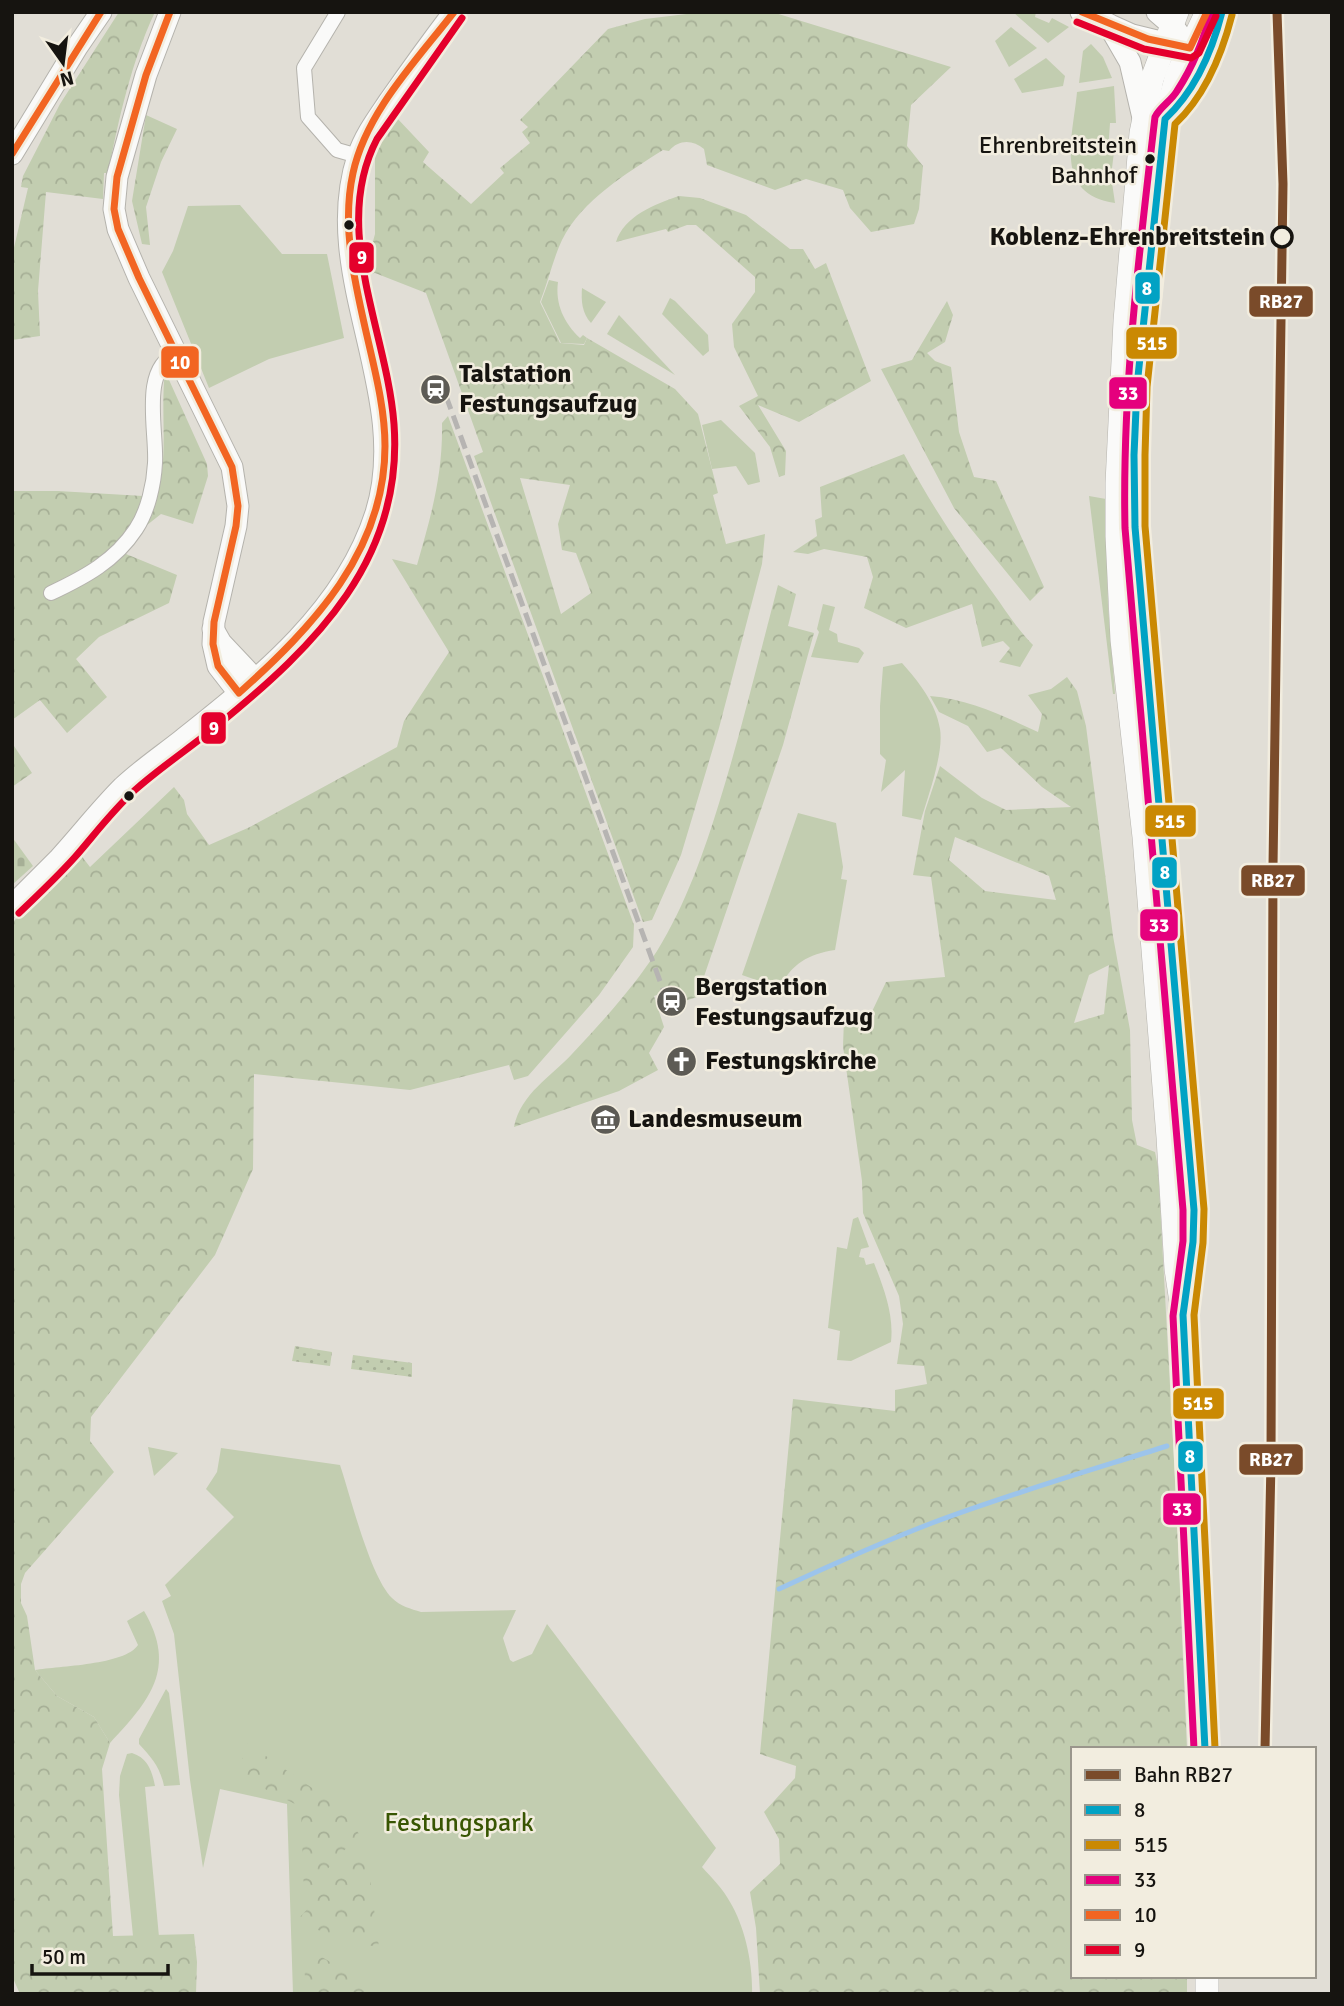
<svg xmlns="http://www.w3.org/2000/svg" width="1344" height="2006" viewBox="0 0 1344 2006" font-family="Signika,sans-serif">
<defs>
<pattern id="forest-crowns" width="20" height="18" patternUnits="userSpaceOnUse" patternTransform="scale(1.75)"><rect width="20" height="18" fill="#c2cdb0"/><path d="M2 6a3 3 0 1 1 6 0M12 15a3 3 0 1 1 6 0" fill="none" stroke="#a6af96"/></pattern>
<pattern id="cemetery-stones" width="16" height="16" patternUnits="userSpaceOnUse" patternTransform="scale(1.75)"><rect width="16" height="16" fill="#c2cdb0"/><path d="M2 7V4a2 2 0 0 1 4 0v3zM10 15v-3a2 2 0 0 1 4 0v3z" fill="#a6af96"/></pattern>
<pattern id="garden-dots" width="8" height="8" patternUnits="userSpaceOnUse" patternTransform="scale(1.75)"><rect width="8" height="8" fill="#c2cdb0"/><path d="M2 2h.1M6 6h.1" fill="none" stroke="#a6af96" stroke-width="1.8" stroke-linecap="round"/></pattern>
</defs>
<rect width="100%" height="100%" fill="#e1ded6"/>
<g fill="#c2cdb0">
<path d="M1013 12H1036L1035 17 1049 23 1052 18 1069 27 1048 43Z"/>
<path d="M1011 27 1037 48 1009 67 995 41Z"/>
<path d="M1091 44 1103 57 1112 78 1079 83 1083 51Z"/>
<path d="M1046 58 1065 76 1063 86 1022 93 1014 79Z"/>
<path d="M1114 86 1116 123H1110L1108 151 1114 152 1111 176 1115 203C1053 194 1073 137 1077 92Z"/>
<path d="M240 205 282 254H327L344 338 269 359 209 388 162 272 173 251 188 206Z"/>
<path d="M549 280 558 282C555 304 564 323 580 338L583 335 587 338 584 344 561 343 541 302Z"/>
<path d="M582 288 606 302 591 323C582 313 581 301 582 288Z"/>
<path d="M670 298 675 301 708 335 709 351 703 356 662 314Z"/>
<path d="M619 315 675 375 607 334Z"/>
<path d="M721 420 755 453 760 482 748 485 736 466 712 469 702 425Z"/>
<path d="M1089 496 1106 499 1108 606 1115 694H1113Z"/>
<path d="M823 604 835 607 829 630 837 634 838 642 859 648 864 653 858 663 811 657 819 632 817 629Z"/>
<path d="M902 663C918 681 936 703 940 729 944 753 928 796 921 820L902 816 905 770 881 792 886 760 880 754V706L883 667Z"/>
<path d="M798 813 836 823 843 867 841 879 847 880 835 950C808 954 792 964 779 988L742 975Z"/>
<path d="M858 1217 869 1247 861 1249 859 1257 864 1258 866 1265 874 1263C884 1289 894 1314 891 1342L851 1361 837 1360 840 1331 828 1328 837 1247 847 1249 853 1219Z"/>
<path d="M148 1447 178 1453 154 1476Z"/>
<path d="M221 1448 340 1465C351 1498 370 1576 392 1598 400 1606 411 1609 421 1612L516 1610 503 1638 510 1660 513 1662 532 1654 547 1624 716 1848 702 1867C712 1878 723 1889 730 1902 745 1927 753 1964 752 1994H293L287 1804 220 1789 203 1868 190 1780 174 1634 162 1601 171 1596 165 1585 234 1517 206 1489 217 1472Z"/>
<path d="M144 1611C178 1669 149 1701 110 1743L94 1717 57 1696 35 1670C59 1666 125 1665 138 1645L127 1621Z"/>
<path d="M166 1689 169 1693 180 1785 164 1786C160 1767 152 1758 139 1744V1739Z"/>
<path d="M132 1753C148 1758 152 1771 155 1786L145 1787 159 1937 133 1936 119 1795 120 1776 127 1754Z"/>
</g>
<g fill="url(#forest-crowns)" fill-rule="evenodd">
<path d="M119 12H155C131 63 119 118 108 173H104L103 199 46 192 38 291 40 336 12 340V256L28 188 21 187 23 176 60 104Z"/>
<path d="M703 12H772L951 67 911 105 907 146 923 166 919 209 914 224 871 232 850 208 843 190 806 179 775 190 707 165 704 149C693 140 679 139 669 151L663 150C627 173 582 200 562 240 553 259 548 282 540 302L560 343 584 345 587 338 675 389 698 414 718 493 713 495 726 544 765 534 762 564 719 728 681 855 652 920 643 922 474 456 483 452 426 293 375 273 368 274 369 256 375 234V156L382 137 396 117 429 152 423 162 471 204 504 173 500 168 530 143 522 132 528 127 520 120 608 29 645 19ZM520 478 570 485 558 524 562 550 576 553 591 593 561 614Z"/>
<path d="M146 115 177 129 161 162 146 207 150 245 142 244 132 201Z"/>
<path d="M679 196 700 198 746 215 790 249H803L815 269 826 263 871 381 799 422 758 405 786 451 785 475 779 477 770 447 739 406 758 396 734 347 732 324 755 292V277L696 225H687L668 232 666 229 616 242C624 216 655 204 679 196Z"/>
<path d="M947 301 953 315 945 342 927 353 935 361 951 367 959 432 974 477 996 481 1044 587 1030 601 954 508 881 369 912 360Z"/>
<path d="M165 371 207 464 208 476 193 524 161 514 142 529C150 510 159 491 162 471 166 439 161 405 165 371Z"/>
<path d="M448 416 634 925 633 947 599 995 528 1076 514 1080 509 1065 410 1090 254 1074 253 1169 215 1255 91 1417 90 1441 114 1472 25 1573 21 1584V1603L27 1616 35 1670 57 1696 94 1717 110 1743 102 1769 113 1936 194 1934 197 1962 196 1994H20L12 1976V923L80 854 90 867 174 787 184 800 187 814 209 845 250 827 397 747 404 721 449 652 392 559 417 565C431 516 443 475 442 423Z"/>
<path d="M904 454C930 503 960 548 993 593 1006 611 1017 629 1033 645L1020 667 999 662 1010 648 1003 641 982 647 972 604 906 628 864 608 873 577 867 557 824 549 808 554 793 552 817 536 815 520 822 517 820 487Z"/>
<path d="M12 491H58L143 496 133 523 120 543 126 554 177 575 169 603 99 637 76 659 107 697 67 733 40 700 12 720Z"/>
<path d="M778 585 796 594 788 626 814 633 783 745 697 997 679 1003 675 989 654 996 664 1027 649 1053 658 1070 619 1091 514 1127C521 1093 551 1077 572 1054 602 1022 633 988 657 951 686 904 704 852 720 800 742 729 759 657 778 585Z"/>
<path d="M1067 677 1077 691 1086 726 1113 936 1130 1030 1132 1120 1137 1145 1155 1152 1158 1167 1175 1477 1187 1749H1073V1976H1187V1994H760L756 1928 750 1892 780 1864 779 1839 764 1812 795 1778 796 1766 760 1754 793 1399 895 1411V1390L927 1384 924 1366 897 1364 903 1324 899 1296 863 1213 862 1181 843 1046 844 1019 868 1020 886 982 945 977 931 877 913 875 925 811 940 766 982 798 1006 810 1071 807 1042 787 1001 748 987 752 968 726 939 712 930 696C969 699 1003 716 1038 732L1042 714 1028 695 1051 689ZM955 837 1049 876 1056 900 985 891 949 860ZM1109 965 1104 1014 1074 1023 1089 975Z"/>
<path d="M12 743 32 773 12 787Z"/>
<path d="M247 1743 344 1810 359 1834 304 1895 301 1807 237 1775Z"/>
<path d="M366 1846 379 1948 301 1925 300 1917Z"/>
<path d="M303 1946 385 1994H306Z"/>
</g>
<path fill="url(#cemetery-stones)" d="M12 837 33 866 12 885Z"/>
<g fill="url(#garden-dots)">
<path d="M295 1346 332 1352 330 1366 292 1361Z"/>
<path d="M353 1355 412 1363V1377L351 1369Z"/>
</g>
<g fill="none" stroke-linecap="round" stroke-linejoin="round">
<path stroke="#9cc4eb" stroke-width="5" d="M779 1589C829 1566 880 1543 932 1523 1009 1494 1088 1471 1167 1446"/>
<defs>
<g id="street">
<path d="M338 12 304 68 308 117 337 150 358 156"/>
<path d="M51 593C85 577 115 561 136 529 148 511 154 484 155 463 157 431 140 369 176 354"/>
</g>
<g id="secondary">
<path d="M170 12 146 75 117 177 114 209 118 229 139 278 232 467 238 506 236 526 214 622 213 644 218 666 239 693"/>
<path d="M1081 12 1132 35 1181 47"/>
<path d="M1157 12 1172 25 1182 38"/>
<path d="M1108 24 1130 62 1143 118"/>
<path d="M12 154 77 47 101 12"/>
<path d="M213 629 221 643 255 679"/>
<path d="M12 906C28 890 43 875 58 860 80 836 100 810 123 787 141 770 163 755 182 740 260 678 345 611 376 513 413 393 319 275 358 156 365 135 378 118 390 100 411 70 432 41 454 12"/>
</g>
<g id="primary">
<path d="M1177 12 1152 79 1141 133 1125 321 1117 483V536L1122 640 1144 837 1168 1137 1176 1269 1183 1315 1205 1749"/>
<path d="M1188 1291 1194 1210 1166 864 1143 638 1135 527 1134 455 1137 386 1165 119 1177 75 1207 12"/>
<path d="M1207 1994V1976"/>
</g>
</defs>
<use href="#street" stroke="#b5b3ad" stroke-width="16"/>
<use href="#secondary" stroke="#b5b3ad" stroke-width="23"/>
<use href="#primary" stroke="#b5b3ad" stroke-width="24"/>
<use href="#street" stroke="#fafaf9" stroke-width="14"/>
<use href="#secondary" stroke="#fafaf9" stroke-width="21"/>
<use href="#primary" stroke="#fafaf9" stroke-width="23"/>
<path stroke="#b6b4b2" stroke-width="5" stroke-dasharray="14 7" stroke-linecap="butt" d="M446 396 668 1003"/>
<defs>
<path id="bus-1" d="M1205 1749 1183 1315 1193 1242 1194 1210 1135 527 1134 455 1137 386 1165 119C1195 91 1212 52 1222 12"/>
<path id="bus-2" d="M1215 1748 1194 1315 1203 1243 1204 1209 1145 526V455L1147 387 1175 124C1205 96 1222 54 1232 15"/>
<path id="bus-3" d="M1194 1749 1173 1316 1183 1241V1210L1125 528C1122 390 1139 254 1155 117 1160 107 1171 101 1177 91 1192 68 1204 39 1211 12"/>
<g id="bus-4">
<path d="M170 12 146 75 117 177 114 209 118 229 139 278 232 467 238 506 236 526 214 622 213 644 218 666 239 693C313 627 385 551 385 446 385 409 375 371 367 336 355 283 341 227 353 173 366 112 417 60 454 12"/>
<path d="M1082 12 1148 39 1190 48 1207 12"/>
<path d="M12 154 101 12"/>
</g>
<g id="bus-5">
<path d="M1077 22 1144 49 1191 58 1199 53 1216 16"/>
<path d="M19 913C38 895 57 877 75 857 95 834 113 810 135 790 161 767 191 747 218 725 316 645 404 559 394 424 387 331 330 229 377 139L462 18"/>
</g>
</defs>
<use href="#bus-1" stroke="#f2eddf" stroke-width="12"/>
<use href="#bus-2" stroke="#f2eddf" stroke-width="12"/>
<use href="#bus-3" stroke="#f2eddf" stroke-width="12"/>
<use href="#bus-4" stroke="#f2eddf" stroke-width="12"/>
<use href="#bus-5" stroke="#f2eddf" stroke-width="12"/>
<use href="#bus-1" stroke="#01a2c4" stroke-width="7"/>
<use href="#bus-2" stroke="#ca8903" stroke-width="7"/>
<use href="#bus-3" stroke="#e5007d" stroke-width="7"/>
<use href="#bus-4" stroke="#f26522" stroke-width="7"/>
<use href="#bus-5" stroke="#e4002b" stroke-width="7"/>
<defs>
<path id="rail-1" d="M1265 1749 1271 1462 1273 866 1283 184 1277 12"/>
</defs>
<use href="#rail-1" stroke="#f2eddf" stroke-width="14"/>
<use href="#rail-1" stroke="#7a4b2a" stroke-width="9"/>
</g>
<defs>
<symbol id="station-disc" viewBox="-11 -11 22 22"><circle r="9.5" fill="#5d5b55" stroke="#f2eddf"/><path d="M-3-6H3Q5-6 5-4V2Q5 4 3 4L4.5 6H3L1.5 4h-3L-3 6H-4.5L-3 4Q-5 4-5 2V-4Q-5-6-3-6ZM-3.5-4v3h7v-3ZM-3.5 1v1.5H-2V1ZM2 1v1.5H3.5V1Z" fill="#fff"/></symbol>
<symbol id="church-disc" viewBox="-11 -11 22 22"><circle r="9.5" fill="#5d5b55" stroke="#f2eddf"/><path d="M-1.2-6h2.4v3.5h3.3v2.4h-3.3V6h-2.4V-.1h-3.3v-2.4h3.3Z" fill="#fff"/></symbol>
<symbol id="museum-disc" viewBox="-11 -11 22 22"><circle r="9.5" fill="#5d5b55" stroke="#f2eddf"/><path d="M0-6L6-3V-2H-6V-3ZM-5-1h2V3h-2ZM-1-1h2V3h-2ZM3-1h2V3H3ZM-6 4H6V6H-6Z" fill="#fff"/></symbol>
</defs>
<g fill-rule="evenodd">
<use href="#station-disc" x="418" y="372" width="35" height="35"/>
<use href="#station-disc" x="654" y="984" width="35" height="35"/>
<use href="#church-disc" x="664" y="1044" width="35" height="35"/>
<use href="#museum-disc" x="588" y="1102" width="35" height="35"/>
</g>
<g fill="#161410" stroke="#f2eddf" stroke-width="2.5">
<circle cx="1150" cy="159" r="6"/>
<circle cx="349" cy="225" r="6"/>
<circle cx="129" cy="796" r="6"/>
</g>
<circle fill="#f2eddf" stroke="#161410" stroke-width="3.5" cx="1282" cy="237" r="10"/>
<g text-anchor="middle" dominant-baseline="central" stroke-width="5" stroke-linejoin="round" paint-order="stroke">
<g font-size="24" fill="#161410" stroke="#f2eddf" text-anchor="end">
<text x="1137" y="145">Ehrenbreitstein<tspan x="1137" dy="30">Bahnhof</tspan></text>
</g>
<g font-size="26" font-weight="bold" fill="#161410" stroke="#f2eddf" text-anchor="end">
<text x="1265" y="237">Koblenz-Ehrenbreitstein</text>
</g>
<g font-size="26" font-weight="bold" fill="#161410" stroke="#f2eddf" text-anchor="start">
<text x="459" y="374">Talstation<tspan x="459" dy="30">Festungsaufzug</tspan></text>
<text x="695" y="987">Bergstation<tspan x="695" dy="30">Festungsaufzug</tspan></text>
<text x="705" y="1061">Festungskirche</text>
<text x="628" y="1119">Landesmuseum</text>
</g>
<g font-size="26" fill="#385502" stroke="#f2eddf">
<text x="459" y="1823">Festungspark</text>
</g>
</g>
<g stroke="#f2eddf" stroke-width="2.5">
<rect x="348" y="241" width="27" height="33" rx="7" fill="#e4002b"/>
<rect x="1134" y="271" width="27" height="34" rx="7" fill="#01a2c4"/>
<rect x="1248" y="285" width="66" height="33" rx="7" fill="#7a4b2a"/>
<rect x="1125" y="326" width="53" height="34" rx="7" fill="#ca8903"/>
<rect x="160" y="345" width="40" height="34" rx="7" fill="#f26522"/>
<rect x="1108" y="376" width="40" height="34" rx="7" fill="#e5007d"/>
<rect x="200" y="711" width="27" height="34" rx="7" fill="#e4002b"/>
<rect x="1144" y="804" width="53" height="34" rx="7" fill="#ca8903"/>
<rect x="1151" y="856" width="27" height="33" rx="7" fill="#01a2c4"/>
<rect x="1240" y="864" width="66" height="33" rx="7" fill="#7a4b2a"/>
<rect x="1139" y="908" width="40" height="34" rx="7" fill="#e5007d"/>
<rect x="1172" y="1387" width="53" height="33" rx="7" fill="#ca8903"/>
<rect x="1177" y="1440" width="27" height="33" rx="7" fill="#01a2c4"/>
<rect x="1238" y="1443" width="66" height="33" rx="7" fill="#7a4b2a"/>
<rect x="1162" y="1492" width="40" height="34" rx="7" fill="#e5007d"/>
</g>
<g font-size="19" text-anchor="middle" font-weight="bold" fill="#fff">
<text x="362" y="264">9</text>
<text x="1147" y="295">8</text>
<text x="1281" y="308">RB27</text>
<text x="1152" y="350">515</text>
<text x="180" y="369">10</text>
<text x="1128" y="400">33</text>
<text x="214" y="735">9</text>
<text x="1170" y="828">515</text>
<text x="1165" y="879">8</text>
<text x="1273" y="887">RB27</text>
<text x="1159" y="932">33</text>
<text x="1198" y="1410">515</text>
<text x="1190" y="1463">8</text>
<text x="1271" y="1466">RB27</text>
<text x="1182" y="1516">33</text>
</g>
<rect width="1344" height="2006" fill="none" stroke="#161410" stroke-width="28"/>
<rect x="1071" y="1747" width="245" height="231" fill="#f2eddf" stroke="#9a968c" stroke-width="2"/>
<rect x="1085" y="1770" width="35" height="10" fill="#7a4b2a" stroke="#9a968c" stroke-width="2"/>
<text x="1134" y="1782" font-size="21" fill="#161410">Bahn RB27</text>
<rect x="1085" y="1805" width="35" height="10" fill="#01a2c4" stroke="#9a968c" stroke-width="2"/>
<text x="1134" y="1817" font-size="21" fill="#161410">8</text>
<rect x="1085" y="1840" width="35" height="10" fill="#ca8903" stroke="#9a968c" stroke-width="2"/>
<text x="1134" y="1852" font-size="21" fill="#161410">515</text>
<rect x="1085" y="1875" width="35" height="10" fill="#e5007d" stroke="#9a968c" stroke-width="2"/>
<text x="1134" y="1887" font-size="21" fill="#161410">33</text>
<rect x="1085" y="1910" width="35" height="10" fill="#f26522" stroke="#9a968c" stroke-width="2"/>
<text x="1134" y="1922" font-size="21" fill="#161410">10</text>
<rect x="1085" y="1945" width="35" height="10" fill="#e4002b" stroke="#9a968c" stroke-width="2"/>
<text x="1134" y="1957" font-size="21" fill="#161410">9</text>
<g transform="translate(63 63) rotate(166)" stroke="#f2eddf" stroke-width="5" paint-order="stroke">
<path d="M0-5L12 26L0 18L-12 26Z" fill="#161410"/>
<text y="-10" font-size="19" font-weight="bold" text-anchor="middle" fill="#161410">N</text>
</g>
<path d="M32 1964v10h136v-10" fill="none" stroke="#161410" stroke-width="3.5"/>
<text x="42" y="1964" font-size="21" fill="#161410" stroke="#f2eddf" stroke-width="5" paint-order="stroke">50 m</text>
</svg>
